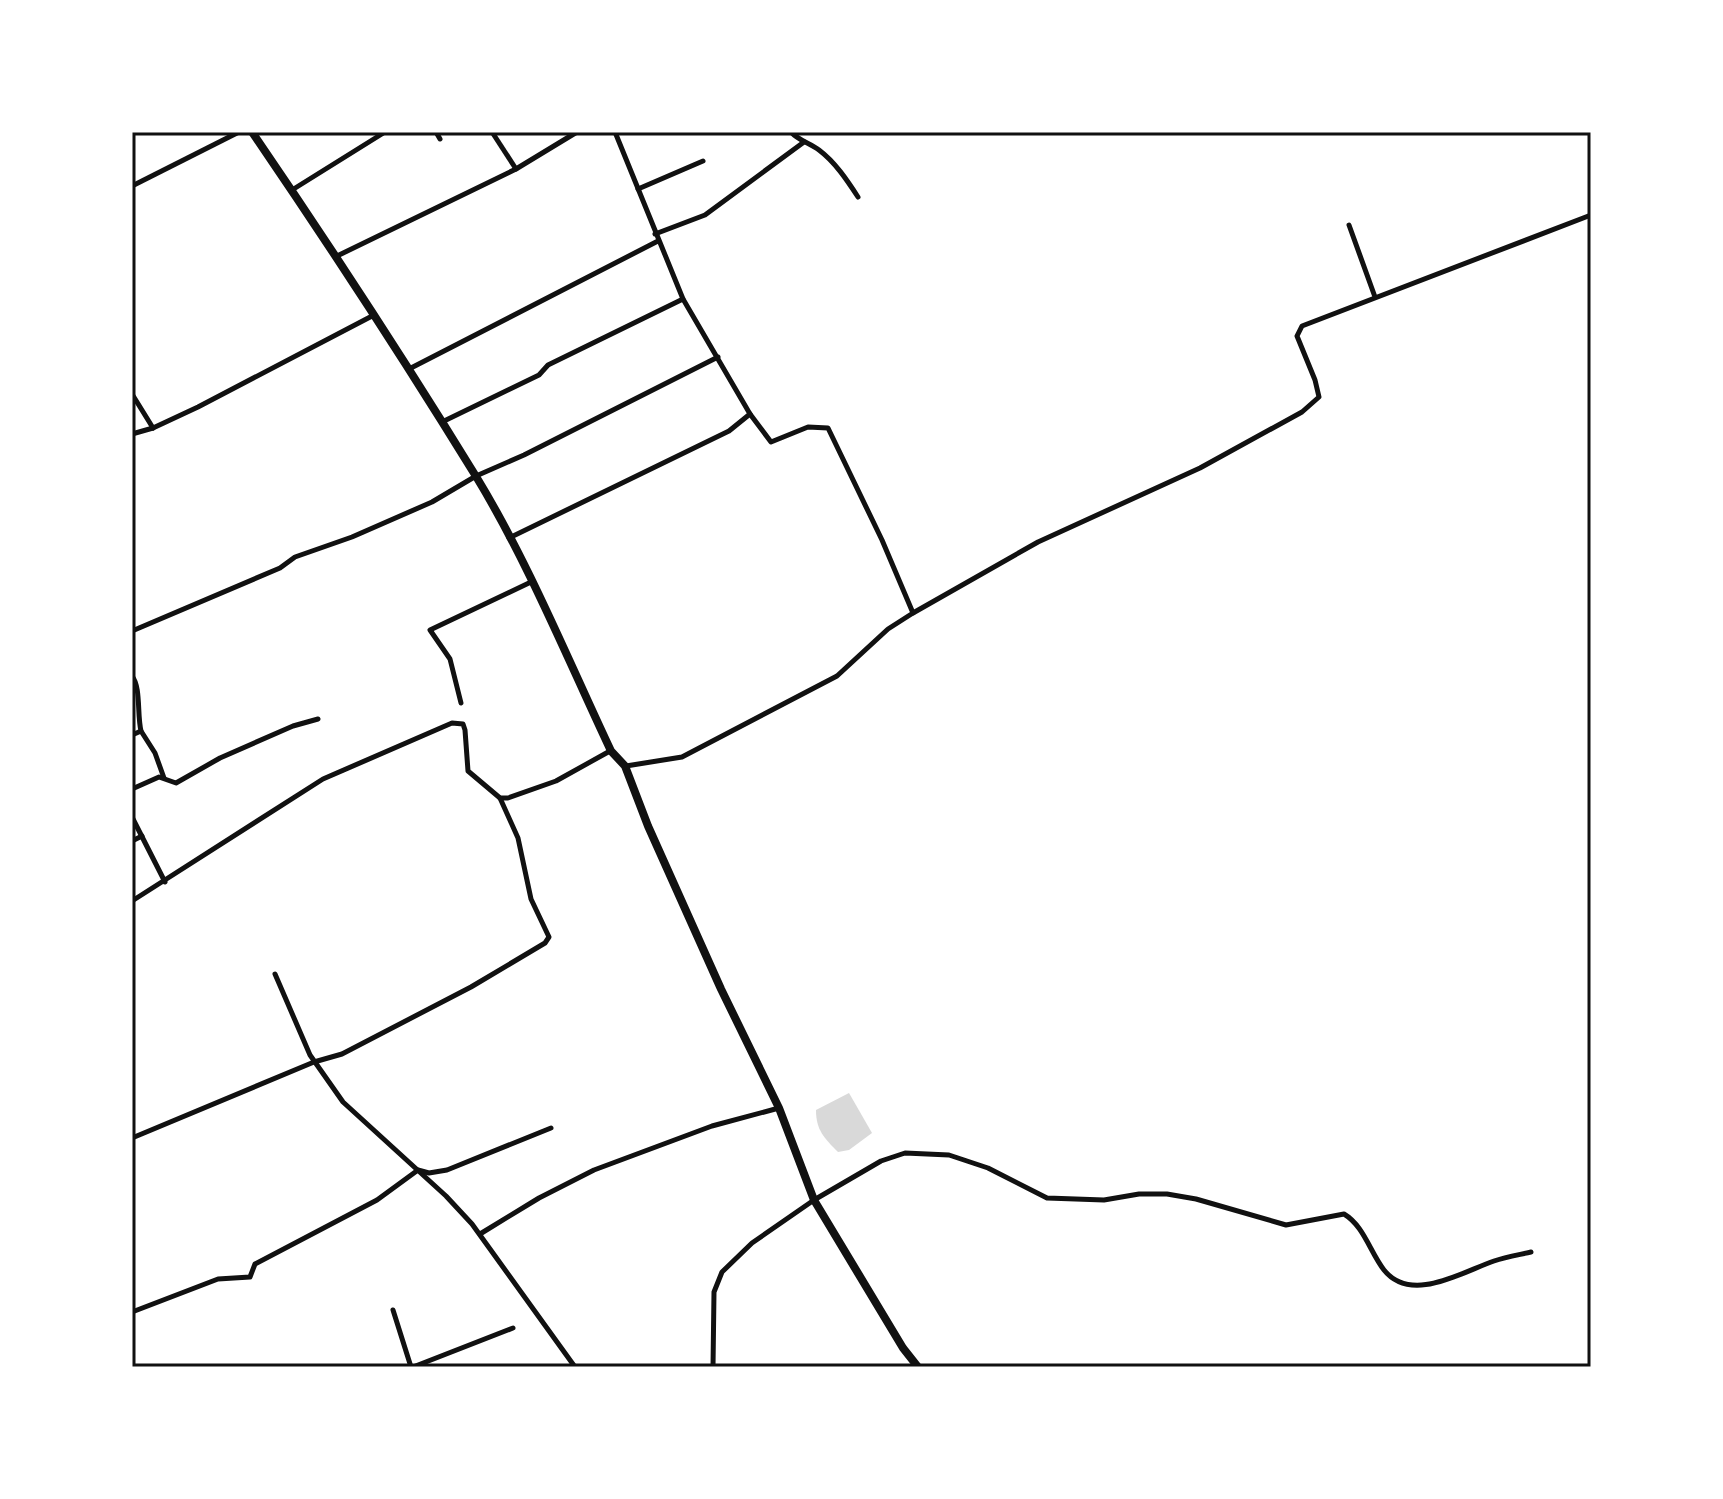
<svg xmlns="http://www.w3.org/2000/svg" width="1723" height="1499" viewBox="0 0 1723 1499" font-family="Karla,sans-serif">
<rect width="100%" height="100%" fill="#fff"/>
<path fill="#d9d9d9" d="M849 1093 872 1133 849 1150 838 1152C824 1138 816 1130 816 1110Z"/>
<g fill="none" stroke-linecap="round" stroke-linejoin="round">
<g stroke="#111" stroke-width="5">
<path d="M436 132 440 139"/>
<path d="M492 132 516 169"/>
<path d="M615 132 683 299 750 414 771 442 808 427 828 428 882 540 913 613"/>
<path d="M791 132C799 141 810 143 819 150 835 162 847 180 858 197"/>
<path d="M132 186 239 132"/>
<path d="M638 189 703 161"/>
<path d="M292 190 385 132"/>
<path d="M1349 225 1375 297"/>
<path d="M655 234 705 215 804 142"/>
<path d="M337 256 516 169 577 132"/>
<path d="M409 369 658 241"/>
<path d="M132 394 153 428"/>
<path d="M442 422 539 375 548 365 683 299"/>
<path d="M132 434 153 428 198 407 374 315"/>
<path d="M509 538 729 431 750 414"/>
<path d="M132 631 280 568 295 557 352 537 432 502 476 476 524 455 718 357"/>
<path d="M132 676C141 687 137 715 141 731"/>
<path d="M461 703 450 659 430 630 531 582"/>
<path d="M132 735 141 731 155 753 164 778"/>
<path d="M626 766 682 757 837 676 888 629 913 613 1038 542 1200 468 1302 412 1319 397 1315 380 1297 336 1302 326 1591 215"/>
<path d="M132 789 159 777 176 783 220 758 293 726 318 719"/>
<path d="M132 817 165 882"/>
<path d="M132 841 142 836"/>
<path d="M132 901 323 779 452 723 463 724 465 730 468 771 500 798H508L556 781 610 751"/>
<path d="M275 974 310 1055 343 1102 446 1196 472 1224 575 1367"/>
<path d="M132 1138 314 1062 342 1054 471 987 545 943 549 937 531 899 518 838 500 798"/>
<path d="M480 1234 539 1198 594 1170 712 1126 779 1108"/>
<path d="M393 1310 411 1367"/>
<path d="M132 1312 218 1279 250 1277 255 1264 377 1200 418 1170 429 1173 447 1170 551 1128"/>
<path d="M413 1367 513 1328"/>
<path d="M713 1367 714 1292 722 1272 752 1243 814 1200 881 1161 905 1153 949 1155 988 1168 1047 1198 1104 1200 1139 1194H1167L1196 1199 1286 1225 1344 1214C1364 1226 1370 1252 1384 1270 1411 1304 1462 1272 1494 1261 1506 1257 1518 1255 1531 1252"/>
</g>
<path stroke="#111" stroke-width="8" d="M252 132C330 246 405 361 477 478 528 562 569 662 611 751L625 766 648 826 721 989 779 1108 814 1200 903 1348 918 1367"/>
</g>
<rect width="1723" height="1499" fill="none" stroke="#ffffff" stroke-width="268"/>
<rect x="134" y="134" width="1455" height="1231" fill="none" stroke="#111" stroke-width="3"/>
</svg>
